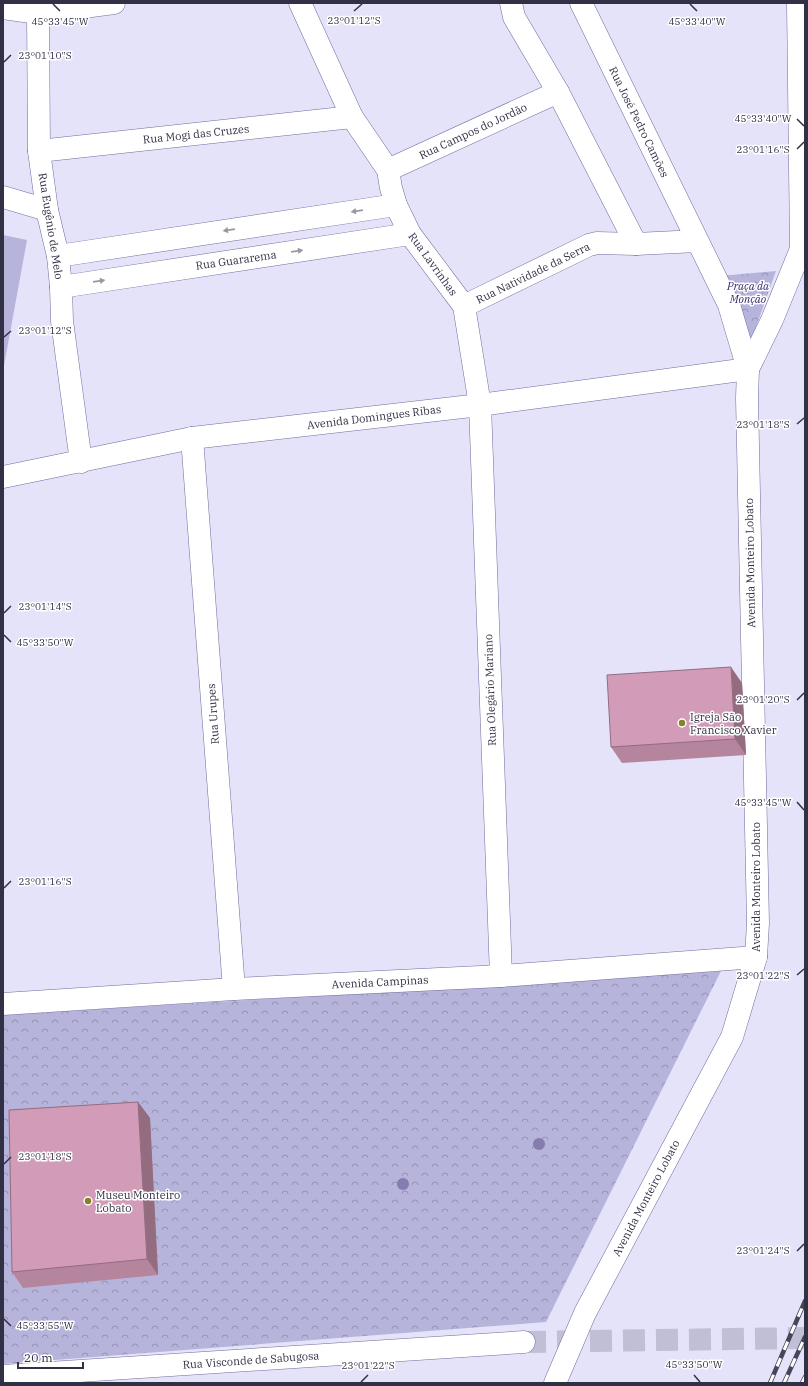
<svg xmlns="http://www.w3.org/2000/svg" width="808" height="1386" viewBox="0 0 808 1386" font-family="'IBM Plex Serif',serif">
<defs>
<pattern id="park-crowns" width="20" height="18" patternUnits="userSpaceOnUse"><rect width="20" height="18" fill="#b6b4db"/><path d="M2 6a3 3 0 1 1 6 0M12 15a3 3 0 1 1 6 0" fill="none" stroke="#9593b3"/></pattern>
</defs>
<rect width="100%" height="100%" fill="#e4e3f9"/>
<g fill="url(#park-crowns)">
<path d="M776 271 747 352 720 276Z"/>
<path d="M721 971 546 1322 3 1364V1015Z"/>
</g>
<path fill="#b6b4db" d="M3 235 27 240 3 371Z"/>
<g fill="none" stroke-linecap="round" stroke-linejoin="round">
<path stroke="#c0bfd5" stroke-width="22" stroke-dasharray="22 11" stroke-linecap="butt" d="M524 1342 805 1338"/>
<defs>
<g id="minor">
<path d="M300 3 352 117 388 170 391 188 396 205 410 234 464 306 480 405 501 976"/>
<path d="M511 3 514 17 558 92 636 244"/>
<path d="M3 8 38 13 114 3"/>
<path d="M38 13 39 151 47 210 58 256 61 287 62 321 81 462"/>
<path d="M39 151 352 117"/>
<path d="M388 170 558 92"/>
<path d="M3 197 47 210"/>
<path d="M58 256 396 205"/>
<path d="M61 287 410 234"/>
<path d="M464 306 589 245 597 243 636 244 697 241"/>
<path d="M748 369 772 320 801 249 798 3"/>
<path d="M192 438 234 989"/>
<path d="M3 477 192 438 480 405 748 369"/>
<path d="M3 1004 234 989 501 976 756 957"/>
<path d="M3 1376 524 1342"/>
<path d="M555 1383 585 1313 732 1037 756 957 758 923 747 398 748 369 729 305 581 3"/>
</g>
</defs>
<use href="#minor" stroke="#706c9d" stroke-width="23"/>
<use href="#minor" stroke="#fff" stroke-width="22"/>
<defs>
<g id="rail">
<path d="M770 1383 805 1301"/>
<path d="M784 1383 805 1337"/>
<path d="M802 1383 805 1377"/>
</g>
</defs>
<use href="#rail" stroke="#47455a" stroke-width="4.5"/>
<use href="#rail" stroke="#fff" stroke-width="3" stroke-dasharray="9" stroke-linecap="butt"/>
</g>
<g fill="#847dad">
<circle cx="539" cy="1144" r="6"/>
<circle cx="403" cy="1184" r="6"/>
</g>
<g fill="#b5859d">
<path d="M742 683 746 755 622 763 611 747Z"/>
<path d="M138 1102 150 1118 158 1275 23 1288 12 1272Z"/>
</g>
<g fill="#936c80">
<path d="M731 667 742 683 746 755 735 739Z"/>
<path d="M138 1102 150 1118 158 1275 147 1259Z"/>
</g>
<g fill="#d29bb7" stroke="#936c80">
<path d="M731 667 735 739 611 747 607 675Z"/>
<path d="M138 1102 147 1259 12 1272 9 1110Z"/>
</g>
<defs><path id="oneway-solid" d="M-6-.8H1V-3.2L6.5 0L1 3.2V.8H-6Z"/></defs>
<g fill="#9898a2">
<use href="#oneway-solid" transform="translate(357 211) rotate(172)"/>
<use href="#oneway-solid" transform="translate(229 230) rotate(172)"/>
<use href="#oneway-solid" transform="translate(297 251) rotate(-8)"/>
<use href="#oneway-solid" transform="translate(99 281) rotate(-8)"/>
</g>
<path fill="none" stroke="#323045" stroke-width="1.5" d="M53 4 60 11M690 4 697 11M354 11 362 4M4 62 11 55M797 119 804 126M797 149 804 142M4 337 11 331M797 424 804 418M4 613 11 606M4 635 11 642M797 700 804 693M797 802 804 810M4 888 11 881M797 975 804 969M4 1164 11 1157M797 1251 804 1244M4 1319 11 1326M694 1375 700 1382M361 1382 368 1375"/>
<g fill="#84822a" stroke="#fff" stroke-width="1.5">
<circle cx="682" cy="723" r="4"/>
<circle cx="88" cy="1201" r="4"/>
</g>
<g text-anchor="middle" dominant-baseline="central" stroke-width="3" stroke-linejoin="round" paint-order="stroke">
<g font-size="11" fill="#323045" stroke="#fff">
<text transform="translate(639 122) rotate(64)">Rua José Pedro Camões</text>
<text transform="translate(473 131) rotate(-25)">Rua Campos do Jordão</text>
<text transform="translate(196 134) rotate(-6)">Rua Mogi das Cruzes</text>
<text transform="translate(51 226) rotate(81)">Rua Eugênio de Melo</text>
<text transform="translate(236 260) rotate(-8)">Rua Guararema</text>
<text transform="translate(433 264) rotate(54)">Rua Lavrinhas</text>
<text transform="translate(533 273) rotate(-26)">Rua Natividade da Serra</text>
<text transform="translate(374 417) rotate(-7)">Avenida Domingues Ribas</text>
<text transform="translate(750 563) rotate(-91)">Avenida Monteiro Lobato</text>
<text transform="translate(490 690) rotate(-92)">Rua Olegário Mariano</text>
<text transform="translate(213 714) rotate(-94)">Rua Urupes</text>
<text transform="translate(756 887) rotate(-90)">Avenida Monteiro Lobato</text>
<text transform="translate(380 982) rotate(-3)">Avenida Campinas</text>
<text transform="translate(646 1198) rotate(-62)">Avenida Monteiro Lobato</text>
<text transform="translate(251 1360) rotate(-4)">Rua Visconde de Sabugosa</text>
</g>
<g font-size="11" font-style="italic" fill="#36296e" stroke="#fff">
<text x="748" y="286">Praça da<tspan x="748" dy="13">Monção</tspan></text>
</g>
<g font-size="11" fill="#323045" stroke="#fff" text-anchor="start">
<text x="690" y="717">Igreja São<tspan x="690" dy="13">Francisco Xavier</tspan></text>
<text x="96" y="1195">Museu Monteiro<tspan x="96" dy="13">Lobato</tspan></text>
</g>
</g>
<g font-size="10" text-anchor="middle" fill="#323045" stroke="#fff" stroke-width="3" stroke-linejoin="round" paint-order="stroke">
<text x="354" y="24">23°01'12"S</text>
<text x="697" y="25">45°33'40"W</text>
<text x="60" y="25">45°33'45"W</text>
<text x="45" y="59">23°01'10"S</text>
<text x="763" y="122">45°33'40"W</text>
<text x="763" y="153">23°01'16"S</text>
<text x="45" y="334">23°01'12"S</text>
<text x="763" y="428">23°01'18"S</text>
<text x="45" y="610">23°01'14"S</text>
<text x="45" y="646">45°33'50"W</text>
<text x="763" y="703">23°01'20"S</text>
<text x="763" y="806">45°33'45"W</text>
<text x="45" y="885">23°01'16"S</text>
<text x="763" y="979">23°01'22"S</text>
<text x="45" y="1160">23°01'18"S</text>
<text x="763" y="1254">23°01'24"S</text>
<text x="45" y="1329">45°33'55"W</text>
<text x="694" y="1368">45°33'50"W</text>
<text x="368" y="1369">23°01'22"S</text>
</g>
<rect width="808" height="1386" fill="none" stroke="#323045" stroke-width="8"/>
<path d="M18 1362v6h65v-6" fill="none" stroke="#323045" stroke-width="2"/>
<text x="24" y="1362" font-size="12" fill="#323045" stroke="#ffffff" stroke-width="3" paint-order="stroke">20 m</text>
</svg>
